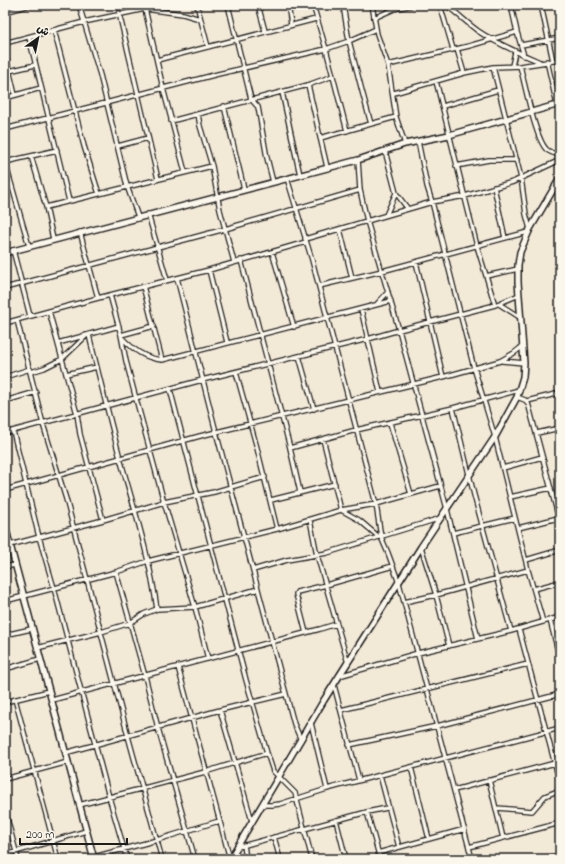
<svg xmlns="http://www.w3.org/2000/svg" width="565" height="864" viewBox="0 0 565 864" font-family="'Indie Flower','Playpen Sans Arabic',sans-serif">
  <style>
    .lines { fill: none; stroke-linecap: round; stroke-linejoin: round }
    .street-casing { stroke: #1c1c1c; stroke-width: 6 }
    .secondary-casing { stroke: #1c1c1c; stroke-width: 8 }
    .street { stroke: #fbf7ec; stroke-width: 3.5 }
    .secondary { stroke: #fbf7ec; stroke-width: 5 }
  </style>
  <rect width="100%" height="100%" fill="#f3e9d7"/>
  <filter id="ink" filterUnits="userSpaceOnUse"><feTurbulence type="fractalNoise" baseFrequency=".025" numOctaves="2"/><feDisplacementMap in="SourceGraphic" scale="8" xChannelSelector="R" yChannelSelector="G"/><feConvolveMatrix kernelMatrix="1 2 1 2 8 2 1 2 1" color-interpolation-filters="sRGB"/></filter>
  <g filter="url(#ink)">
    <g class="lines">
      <g class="street-casing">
        <path id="street" d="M79,5L100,75L127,186L138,217
          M197,5L208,47
          M228,5L251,99L258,107L267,158L273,182
          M258,5L265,31
          M288,5L291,24
          M313,5L326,49L347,131
          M343,5L349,41L362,91L371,124
          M372,5L377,34L388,65L396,117L405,144
          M440,5L453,49
          M446,5C457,13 467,23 478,31C497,44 519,53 540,62
          M511,5L517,32L524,56
          M541,5L553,61
          M145,9L163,88L185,172
          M5,12L30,5
          M119,13L158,179
          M374,18L394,9L412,5
          M54,30L84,146L99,194
          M29,37L69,201
          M5,43L84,22L145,9L183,14L200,19
          M521,45L560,38
          M457,49L464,73
          M5,53L15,95
          M157,60L316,19
          M547,61L557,105L560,111
          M388,65L469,46L517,32
          M512,66L515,52
          M520,66C525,84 535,137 546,149C550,153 555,154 560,155
          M493,67L521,178L526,214L530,229
          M9,71L35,65
          M436,81L477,246L495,305
          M282,92L300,175
          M394,93L464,73L493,67L520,66L560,60
          M5,98L41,88
          M224,106L244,189
          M443,106L498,90
          M198,114L200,126L212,166L220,210L234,262
          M171,121L308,85
          M5,129L218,74L326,49L349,41L376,29
          M320,138L396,117
          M418,141L427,186L432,202L474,368L495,437L528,570L543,622
          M118,146L148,138
          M385,151L396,193L408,209
          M31,156L46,207L53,239
          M358,160L360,190L367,221L399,330L447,509L478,639
          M5,162L29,246
          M5,162L57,150
          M456,166L489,160H517
          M327,167L308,85L333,76
          M287,178L312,260L376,504L381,537L388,553L399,583L472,859
          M494,187L505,238
          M46,207L212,166
          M148,214L167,280
          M386,215L396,193
          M340,229L352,278
          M80,232L98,298
          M305,239L432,202L465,196L513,182L560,160
          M13,250L30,316
          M272,252L294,327
          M241,260L290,448L300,492
          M416,262L443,377
          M209,270L227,342
          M486,276L518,269
          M177,278L216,432L286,694L294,724L301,740
          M143,286L162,360
          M319,286L382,271L528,232
          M5,288L225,229L360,190
          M110,295L121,335L126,361L136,399L164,502L195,607L208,659
          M377,304L388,292
          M499,304L521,318
          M361,309L380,392
          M49,311L77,414L80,434L103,520
          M17,320L43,424L66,499L128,736L162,859
          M5,323L98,298L209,270L306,242
          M89,335C99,376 109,417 120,458C134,508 150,558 157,609
          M121,335L154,326
          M122,338C134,350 144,358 162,360L391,301
          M58,343L119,326
          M299,356L314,409
          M502,361L524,363
          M31,372L44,368L62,359L86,336
          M236,372L257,448L277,529
          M66,374L97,367
          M5,377L30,369
          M170,389L246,680L267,753L273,771L295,793L312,859
          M517,397L525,400L528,403L560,523
          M5,401L36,392
          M527,401L560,393
          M453,408L474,495L511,631
          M390,423L411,494
          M13,431L39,537L54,588L109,797L127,859
          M5,433L202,380L368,339L399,330L495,305L519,295
          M537,433L560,428
          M323,439L341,510L359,520L379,537
          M290,448L356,430L453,408L519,390
          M503,468L542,457
          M5,490L200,436L443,377L500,361L514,353L523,346
          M510,497L551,488
          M271,500L335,484
          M310,520L317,555L348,663
          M518,528L558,518
          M453,533L515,518
          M10,545L103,520L164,502L214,492L265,477
          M421,547L436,595L449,646
          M526,560L560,550
          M5,567L15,565
          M253,570L287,560L327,553L441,518
          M116,572L145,676L158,728L195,859
          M534,589L560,582
          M5,601L116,572L148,561L277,529L341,510L376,504L440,486
          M404,602L436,595L528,570
          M550,620L560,659
          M519,629L560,783
          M306,633L296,594L297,592L326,585L393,566
          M5,635L31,629
          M37,648L101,632L130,623L144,614L157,609L195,607L258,589
          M178,667L230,859
          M5,669L40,659
          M339,676L418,653L511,631L560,617
          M334,685L359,780
          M15,699L58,859
          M52,700L320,629L336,624
          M5,702L49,691
          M220,710L252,821
          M341,710L528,664
          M311,723L327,789
          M349,745L437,726L560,694
          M65,753L220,710L286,694
          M411,767L429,839
          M380,775L399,847
          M5,779L68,762
          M489,780L503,838
          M454,790L555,763
          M79,805L205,772L267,753
          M262,805H272L280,804L327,789L560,728
          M497,808L532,811L545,796L560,790
          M5,811L18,859
          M367,812L380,859
          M336,820L346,859
          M274,837L280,859
          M244,845L246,859
          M238,847L367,812L387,808
          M469,847L560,823
          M378,853L465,829
          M5,855L86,831
          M94,857L157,840L219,821
          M547,859L560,856"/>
      </g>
      <g class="secondary-casing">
        <path id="secondary" d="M5,253L358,160L405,144L449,135L560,104
          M5,526L94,859
          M230,859L324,700L421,547L495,437L517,397L523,377L524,363L518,282V265L520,252L530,229L560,178"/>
      </g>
      <use href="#street" class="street"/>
      <use href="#secondary" class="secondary"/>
    </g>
  </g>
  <rect width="565" height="864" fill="none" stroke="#fbf7ec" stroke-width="20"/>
  <rect x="10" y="10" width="545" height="844" fill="none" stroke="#1c1c1c" stroke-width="1.5" filter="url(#ink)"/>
  <g transform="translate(38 38) rotate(33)" stroke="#fbf7ec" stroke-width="3" paint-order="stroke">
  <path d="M0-3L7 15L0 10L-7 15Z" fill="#1c1c1c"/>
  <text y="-6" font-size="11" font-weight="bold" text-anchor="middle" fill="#1c1c1c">ش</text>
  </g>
  <path d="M20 838v6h107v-6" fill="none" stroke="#1c1c1c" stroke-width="2"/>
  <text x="26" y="838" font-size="12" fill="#1c1c1c" stroke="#fbf7ec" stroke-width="3" paint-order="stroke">200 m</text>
</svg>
